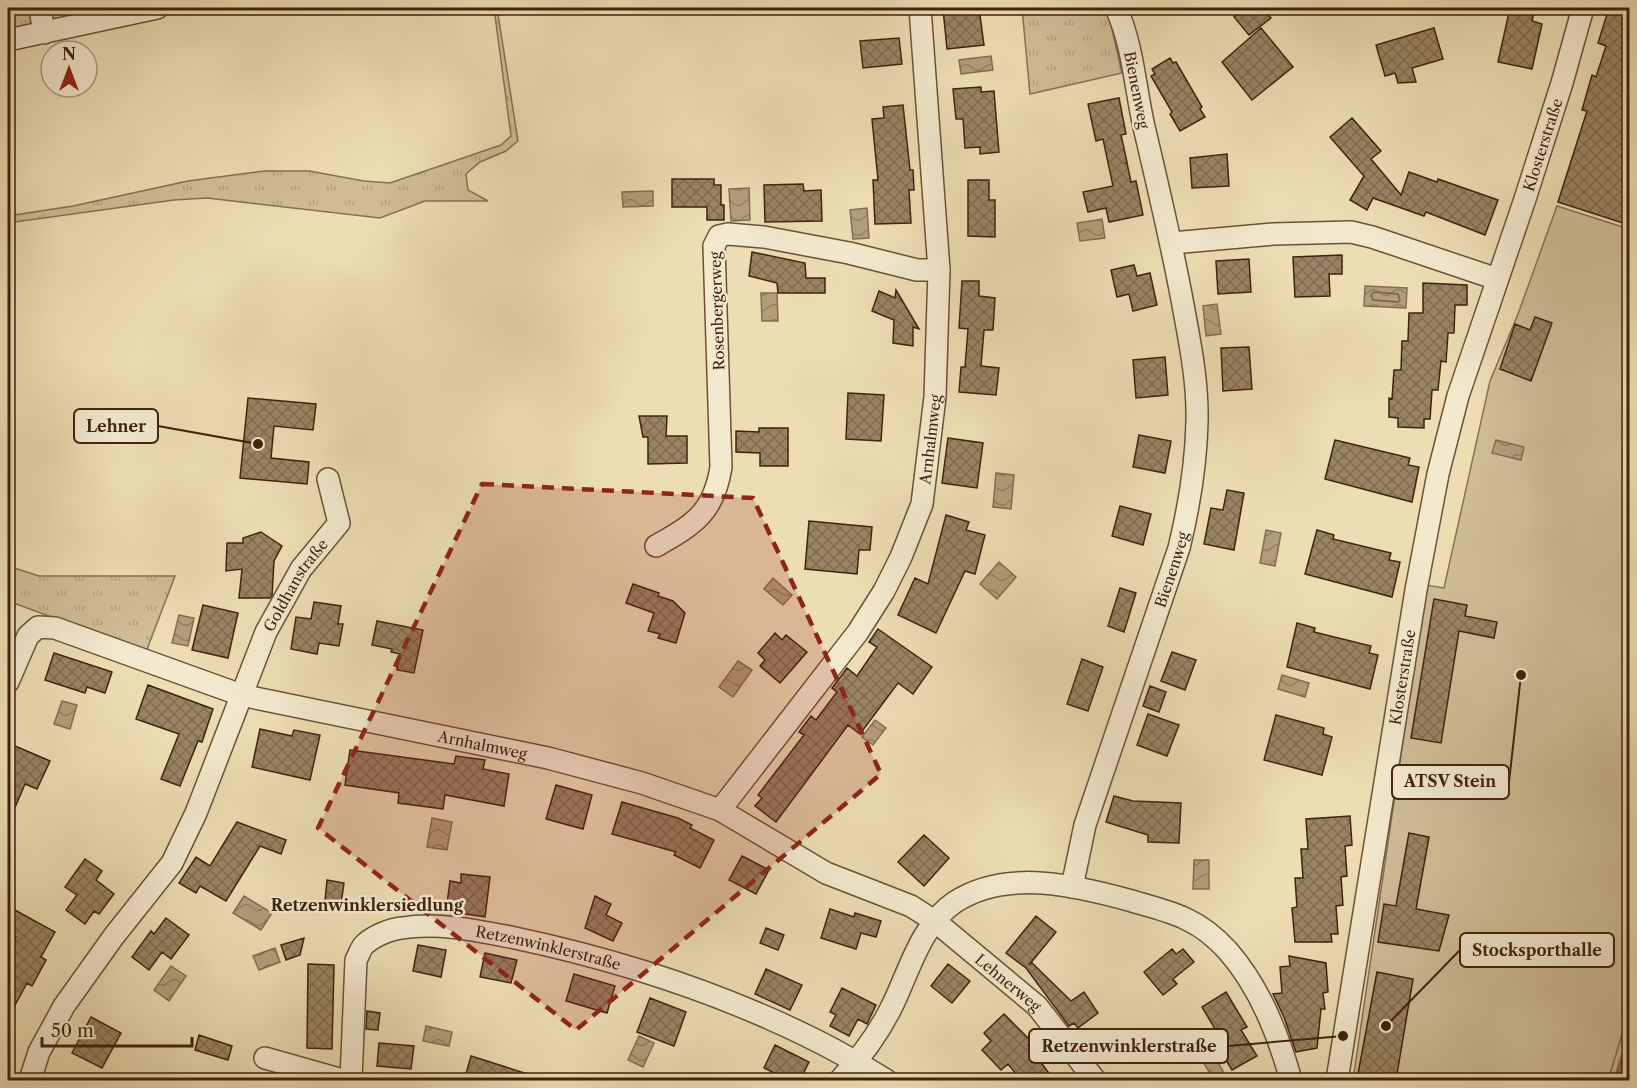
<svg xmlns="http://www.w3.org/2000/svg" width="1637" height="1088" viewBox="0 0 1637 1088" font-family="'Libre Caslon Text',serif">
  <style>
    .grass { fill: url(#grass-tufts); stroke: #887052; stroke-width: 1.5 }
    .pitch { fill: #cfbd97; stroke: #887052; stroke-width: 1.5 }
    .water { fill: url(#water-waves); stroke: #856c4f; stroke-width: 1.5 }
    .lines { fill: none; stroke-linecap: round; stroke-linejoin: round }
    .shore { stroke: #7a6044; stroke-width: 1.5 }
    .stream { stroke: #856c4f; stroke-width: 6 }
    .building { fill: url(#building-cross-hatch); stroke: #41220d; stroke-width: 1.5 }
    .minor-casing { stroke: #6c5136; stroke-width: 24 }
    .minor { stroke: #f3e9ce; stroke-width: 21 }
    .marked { fill: #8f2418; fill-opacity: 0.2; stroke: #8f2418; stroke-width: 4.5; stroke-dasharray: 12 8; stroke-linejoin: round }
    .labels { text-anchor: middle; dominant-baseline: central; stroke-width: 5; stroke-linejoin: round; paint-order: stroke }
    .street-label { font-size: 15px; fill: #41220d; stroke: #f3e9ce }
    .neighbourhood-label { font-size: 16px; font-weight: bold; fill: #41220d; stroke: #f3e9ce }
    .leader { fill: none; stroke: #41220d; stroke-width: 2 }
    .callout-dot { fill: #41220d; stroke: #f3e9ce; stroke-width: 2 }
    .callout { fill: #f3e9ce; stroke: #41220d; stroke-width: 2 }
    .callout-label { font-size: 16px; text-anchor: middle; font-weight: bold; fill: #41220d }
  </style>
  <defs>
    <pattern id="grass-tufts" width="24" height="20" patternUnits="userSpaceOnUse" patternTransform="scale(1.5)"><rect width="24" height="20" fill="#cfbd97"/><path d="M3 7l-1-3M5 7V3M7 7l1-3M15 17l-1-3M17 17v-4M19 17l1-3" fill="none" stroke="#b3a281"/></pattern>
    <pattern id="water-waves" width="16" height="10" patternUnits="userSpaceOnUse" patternTransform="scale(1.5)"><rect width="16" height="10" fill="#b29d7b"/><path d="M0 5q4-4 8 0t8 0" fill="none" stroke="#928063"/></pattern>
    <pattern id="building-cross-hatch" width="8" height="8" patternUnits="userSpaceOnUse" patternTransform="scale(1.5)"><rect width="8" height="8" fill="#9a8363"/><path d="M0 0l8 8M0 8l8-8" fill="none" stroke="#7f6b50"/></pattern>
  </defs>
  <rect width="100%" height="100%" fill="#ecddb3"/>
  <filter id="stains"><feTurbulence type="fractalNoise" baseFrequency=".00333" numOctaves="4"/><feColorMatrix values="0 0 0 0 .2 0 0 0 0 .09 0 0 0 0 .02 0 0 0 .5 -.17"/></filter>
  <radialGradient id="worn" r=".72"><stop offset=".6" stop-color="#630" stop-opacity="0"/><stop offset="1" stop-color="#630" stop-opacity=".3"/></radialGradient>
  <path class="grass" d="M8,8H124L8,48Z
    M494,8H497L518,141L506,151L480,162L466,174L468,190L488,201H425L380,218L207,198L174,200L8,223V216L73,206L188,181L264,171H309L364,181L390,183L501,145L511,136Z
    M1022,8H1107L1122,73L1030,94Z
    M8,566L39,576H175L146,652L8,601Z
    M1629,1012V1080H1608Z"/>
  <path class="pitch" d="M1557,206L1629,229V1012L1608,1080H1353L1426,585L1444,588L1490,381L1518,314Z"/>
  <path class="water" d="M991,56L993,70L961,74L959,60Z
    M749,188L750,220L731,221L729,189Z
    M653,191V206L623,207L622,192Z
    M867,208L869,238L853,239L850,210Z
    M1102,219L1105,238L1080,241L1077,223Z
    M1365,286L1407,288L1406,308L1364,306Z
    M761,293H777L778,321H762Z
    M1217,304L1221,334L1206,336L1203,306Z
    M1496,440L1524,447L1521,460L1492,453Z
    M996,473L1014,475L1011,509L993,507Z
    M1266,530L1281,533L1275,566L1260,563Z
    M999,562L1016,577L997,599L980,584Z
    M773,578L792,595L783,605L764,589Z
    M179,615L194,618L188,646L172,643Z
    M738,661L752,670L733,697L719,687Z
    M1282,675L1309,683L1305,697L1278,689Z
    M62,701L77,705L70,729L54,724Z
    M875,720L886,728L873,745L862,737Z
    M432,818L452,822L447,850L427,847Z
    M1194,860H1209V889H1193Z
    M244,896L272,913L261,930L233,913Z
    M275,948L280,962L259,970L253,956Z
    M171,966L186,976L169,1001L154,990Z
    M426,1026L452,1032L449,1046L423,1041Z
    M639,1036L654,1043L643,1067L628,1060Z
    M1212,1051L1225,1075L1214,1080L1200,1057Z"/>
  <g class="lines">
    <path class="shore" d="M1374,292L1398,294L1400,300L1398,302L1373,300L1371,295Z"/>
    <path class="stream" d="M1616,1080L1624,1055L1630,1047"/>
  </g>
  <path class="building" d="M957,8H979L984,45L947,49L943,9Z
    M1246,8H1262L1271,18L1249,35L1234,17Z
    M1510,8H1535L1532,21L1542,24L1532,69L1498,62Z
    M1609,8H1629V225L1558,202L1587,111L1582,110L1592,75L1596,77L1606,46L1598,43Z
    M1261,28L1293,67L1252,100L1222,62Z
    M1434,28L1443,59L1412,68L1416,82L1398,83L1395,73L1385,76L1376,45Z
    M899,38L902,64L863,68L860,41Z
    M1170,58L1173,63L1176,62L1202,107L1200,109L1205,117L1180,131L1170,114L1172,112L1151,76L1155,74L1152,69Z
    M981,87V92L994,91L999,152L980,154V147L965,148L963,119H956L953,89Z
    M1119,98L1126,134L1121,135L1127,162L1125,163H1127L1131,182L1136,181L1143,215L1109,222L1106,208L1088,212L1083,192L1113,186L1103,139L1096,141L1088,104Z
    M903,105L910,170H913L914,190H909L911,223L875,224L873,180H878L872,119L884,118L883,107Z
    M1352,118L1381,151L1371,159L1401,195L1409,172L1437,182L1438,179L1498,200L1485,235L1426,212L1424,216L1373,198L1367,210L1350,200L1364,176L1330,137Z
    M1227,154L1229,186L1192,188L1190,158Z
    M672,179H714V185H721V205H724V220H707V207H672Z
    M968,180H989V200H995V237L968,236Z
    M803,184L804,191L821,190L822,221L765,222L764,185Z
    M752,252L805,263L806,278H825V293H778L777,283L749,276Z
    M1342,255V274H1329L1330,296L1295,297L1293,257Z
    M1249,259L1251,292L1218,294L1216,261Z
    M1134,265L1137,276L1150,273L1157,305L1133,311L1129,294L1117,297L1111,270Z
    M962,281H979V296L995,298L993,330H984L981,366L999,368L996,395L959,392L961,367H965L968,329L959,328Z
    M1423,283L1467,285V305H1455L1454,333H1448L1446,362L1441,361L1438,390H1432L1430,419H1424V428L1398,427V418L1389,417V398L1392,399L1394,370H1401L1402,341H1408L1409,313H1423Z
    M896,290L919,329L913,327V346L893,343L894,320L872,311L879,291L895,298Z
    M1535,317L1552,323L1531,381L1500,369L1515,324L1530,330Z
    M1249,347L1252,389L1223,391L1221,348Z
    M1165,357L1168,395L1136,398L1133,360Z
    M848,393L884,395L881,441L846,439Z
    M248,398L316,404L313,430L274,426L271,458L309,462L307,484L240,478Z
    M639,416H667L666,436H687V463L648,464V437H643Z
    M759,428H788V466H760V453L736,452V431L759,432Z
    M1139,435L1171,441L1165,473L1133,467Z
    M948,438L983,443L977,488L942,483Z
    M1335,440L1410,458L1408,465L1419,467L1412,502L1325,479Z
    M1227,490L1244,493L1234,550L1204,544L1211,508L1223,510Z
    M1120,506L1151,514L1143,545L1112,536Z
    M946,515L969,522L966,530L985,535L975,574L965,571L936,633L898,615L915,578L928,584Z
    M809,521L872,527L870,550H859L857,574L805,569Z
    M1317,530L1334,535L1333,539L1391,553L1389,560L1400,562L1392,597L1305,574Z
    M261,532L282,546L274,561L272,596L270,598H239L242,569L226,571L227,543H243V538Z
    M633,584L659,593L658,596L673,601L685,613L676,643L658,638L660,634L648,631L654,613L626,603Z
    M1120,588L1136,593L1124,632L1108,626Z
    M1434,599L1467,605L1465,616L1497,622L1494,638L1459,631L1441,743L1411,738Z
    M314,602L341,606L338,624H343L339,646L319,643L317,654L291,649L296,617L311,619Z
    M203,605L238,613L228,658L192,650Z
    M377,621L423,630L414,673L397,670L400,654L391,652L392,649L372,645Z
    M1297,623L1315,628L1314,632L1371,646L1369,653L1378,655L1370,689L1287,667Z
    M878,629L932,667L913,694L898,683L860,734L848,725L776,822L755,806L762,798L758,795L804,735L799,732L811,716L816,720L837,692L832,688L847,668L857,676L877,647L869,642Z
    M775,633L782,640L786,635L807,652L780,683L760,666L765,660L758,653Z
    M1172,652L1196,660L1185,690L1161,681Z
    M54,653L112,672L105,693L87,687L85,693L45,680Z
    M1082,659L1103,667L1088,711L1067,704Z
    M148,685L213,709L202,742L198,741L180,786L161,779L179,734L136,719Z
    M1150,686L1166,692L1159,712L1143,706Z
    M1148,714L1179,725L1167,756L1137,745Z
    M1276,715L1324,728L1323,734L1332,737L1322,775L1264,760Z
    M260,729L292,736L294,730L320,735L310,780L252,767Z
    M8,743L50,761L37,789L25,784L8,824Z
    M350,750L454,764L456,756L485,760L483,769L509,774L504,806L445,795L443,809L398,803L399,793L345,785Z
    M556,785L592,795L583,829L546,819Z
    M1114,796L1133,801L1181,803L1179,843L1148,842V835L1106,822Z
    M622,802L678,818L692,825L690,828L714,840L700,868L674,855L676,852L612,834Z
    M1350,816L1352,845L1345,846L1347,876L1341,877L1343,905L1336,906L1338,934H1331L1332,942H1295L1292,908L1297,907L1295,878H1303L1301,849H1308L1306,819Z
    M237,822L286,840L281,854L260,846L226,901L200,886L196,893L179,883L196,857L210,866Z
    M1409,833L1429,837L1416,909L1449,915L1439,951L1378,942L1384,904L1396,906Z
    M924,835L949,858L924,886L898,862Z
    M742,856L769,870L756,894L729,880Z
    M85,859L102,871L96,880L114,894L99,914L94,911L85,924L66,910L77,895L65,887Z
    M461,874L490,877L485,917L446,911L450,881L461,883Z
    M327,880L344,883L341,904L325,901Z
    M595,896L611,904L606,915L622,923L613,941L585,928Z
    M13,909L55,932L41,957L46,960L32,986L27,983L8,1018V952L16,937L8,932V919Z
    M830,909L854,917L855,913L881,921L876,937L861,933L856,949L821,938Z
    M1036,916L1056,932L1029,965L1032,963L1071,1001L1084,992L1098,1013L1078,1028L1074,1023L1069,1026L1026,968L1006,953Z
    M166,918L189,935L171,959L162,952L149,970L132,957L151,931L154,934Z
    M766,928L784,935L778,950L760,943Z
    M304,938L300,955L286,960L281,945Z
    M418,945L446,950L441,977L413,971Z
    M1172,949L1176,954L1183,949L1194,962L1173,979L1177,984L1163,995L1144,972Z
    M485,953L517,960L511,983L480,977Z
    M1289,956L1326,963L1328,992L1323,993L1325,1009H1321L1317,1048L1296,1052L1284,1017L1273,994L1282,993L1280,967L1290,966Z
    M308,964L334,965L332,1049L307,1048Z
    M948,964L970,981L952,1003L931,986Z
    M766,969L802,985L790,1010L755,994Z
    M1377,972L1413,979L1396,1080L1358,1074Z
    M574,974L615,986L607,1013L566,1001Z
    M842,988L876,1005L867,1024L858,1019L849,1036L830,1026L836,1015L830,1012Z
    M1226,992L1247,1027L1241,1030L1257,1056L1232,1070L1212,1037L1218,1034L1202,1007Z
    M650,998L686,1012L674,1046L637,1032Z
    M367,1011L380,1013L378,1030L366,1029Z
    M1004,1014L1031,1041L1028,1045L1054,1080H1021L1008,1064L1001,1070L982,1050L991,1041L984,1033Z
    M91,1017L121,1033L102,1068L72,1053Z
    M199,1035L232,1046L228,1060L195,1050Z
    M379,1043L414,1046L411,1069L377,1066Z
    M775,1045L809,1062L800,1080H788L764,1068Z
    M471,1056L537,1077L536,1080H471L472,1076L466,1074Z"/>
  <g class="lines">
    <g class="minor-casing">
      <g id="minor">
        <path d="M40,8L44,33"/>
        <path d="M8,40L157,8"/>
        <path d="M1172,243L1273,234L1351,232L1372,237L1497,279"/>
        <path d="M656,546C693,525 714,513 721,467L714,246L719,236L728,234L764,237L849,253L917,270H939"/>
        <path id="s1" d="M8,682L28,636L38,627L55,628L241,695L548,758L642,783L720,810L826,873L911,906L936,922L1037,1006L1095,1080"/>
        <path id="s2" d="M720,810L858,632L884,591L901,557L922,504L935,397L939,270L920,8"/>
        <path id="s3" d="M1072,887L1085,825L1179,548C1189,507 1196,464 1197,422C1198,382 1190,343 1183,305C1172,245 1158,186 1144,127C1135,87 1133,45 1116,8"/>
        <path d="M265,1058L343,1080"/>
        <path id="s4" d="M30,1080L39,1052L64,1006L114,936L172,863L196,813L266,632L301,569L339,523L328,479"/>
        <path id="s5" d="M351,1080L356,960C359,955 361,947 365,944C374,936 390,929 402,928C439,922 479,931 515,938C614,959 715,991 807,1036C834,1049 860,1064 886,1080"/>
        <path d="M840,1080C862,1056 880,1032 894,1002C910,968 922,924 955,902C1007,868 1078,886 1132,901C1151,907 1171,911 1188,920C1203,927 1217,939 1228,951C1260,988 1278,1034 1291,1080"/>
        <path id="s6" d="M1337,1080L1416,590L1438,474L1458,396L1525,199L1562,83L1583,8"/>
      </g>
    </g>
    <use href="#minor" class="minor"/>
  </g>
  <path class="marked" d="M482,484L753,498L881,774L576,1030L318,828Z"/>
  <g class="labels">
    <g class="street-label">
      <text transform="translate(1137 90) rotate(79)">Bienenweg</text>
      <text stroke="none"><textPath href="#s6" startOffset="960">Klosterstraße</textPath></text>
      <text transform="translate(717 311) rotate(-92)">Rosenbergerweg</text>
      <text stroke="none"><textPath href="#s2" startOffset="434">Arnhalmweg</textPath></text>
      <text stroke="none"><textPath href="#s3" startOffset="333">Bienenweg</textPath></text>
      <text stroke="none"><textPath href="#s4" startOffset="566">Goldhanstraße</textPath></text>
      <text stroke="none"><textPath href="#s6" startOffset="408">Klosterstraße</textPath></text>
      <text stroke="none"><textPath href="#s1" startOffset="525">Arnhalmweg</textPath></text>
      <text stroke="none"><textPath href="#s5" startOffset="328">Retzenwinklerstraße</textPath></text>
      <text stroke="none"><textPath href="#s1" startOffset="1110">Lehnerweg</textPath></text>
    </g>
    <g class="neighbourhood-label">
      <text x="367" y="905">Retzenwinklersiedlung</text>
    </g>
  </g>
  <path class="leader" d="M258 444L158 426M1521 675L1509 782M1386 1026L1460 950M1343 1036L1228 1046"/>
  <g class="callout-dot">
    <circle cx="258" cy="444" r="6"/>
    <circle cx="1521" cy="675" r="6"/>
    <circle cx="1386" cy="1026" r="6"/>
    <circle cx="1343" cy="1036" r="6"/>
  </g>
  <g class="callout">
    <rect x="74" y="409" width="84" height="34" rx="6"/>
    <rect x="1392" y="765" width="117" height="34" rx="6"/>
    <rect x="1460" y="933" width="154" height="34" rx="6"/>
    <rect x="1029" y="1029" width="199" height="34" rx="6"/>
  </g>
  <g class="callout-label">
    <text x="116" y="432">Lehner</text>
    <text x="1450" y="787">ATSV Stein</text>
    <text x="1537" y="956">Stocksporthalle</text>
    <text x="1129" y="1052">Retzenwinklerstraße</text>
  </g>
  <rect width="1637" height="1088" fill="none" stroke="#ecddb3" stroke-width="30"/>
  <rect x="9" y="9" width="1619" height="1070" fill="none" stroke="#41220d" stroke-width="3"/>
  <rect x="15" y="15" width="1607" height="1058" fill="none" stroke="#41220d" stroke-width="1.5"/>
  <g transform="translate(69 69)"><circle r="28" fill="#f3e9ce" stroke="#ac9981" stroke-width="1.5"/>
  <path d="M0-4.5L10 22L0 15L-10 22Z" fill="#8f2418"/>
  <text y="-9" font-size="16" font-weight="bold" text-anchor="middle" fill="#41220d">N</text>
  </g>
  <path d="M42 1037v9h150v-9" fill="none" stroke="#41220d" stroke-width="3"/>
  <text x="51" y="1037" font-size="18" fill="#41220d" stroke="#f3e9ce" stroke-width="4.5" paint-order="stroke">50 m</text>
  <rect width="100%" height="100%" filter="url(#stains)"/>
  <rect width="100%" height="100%" fill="url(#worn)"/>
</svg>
